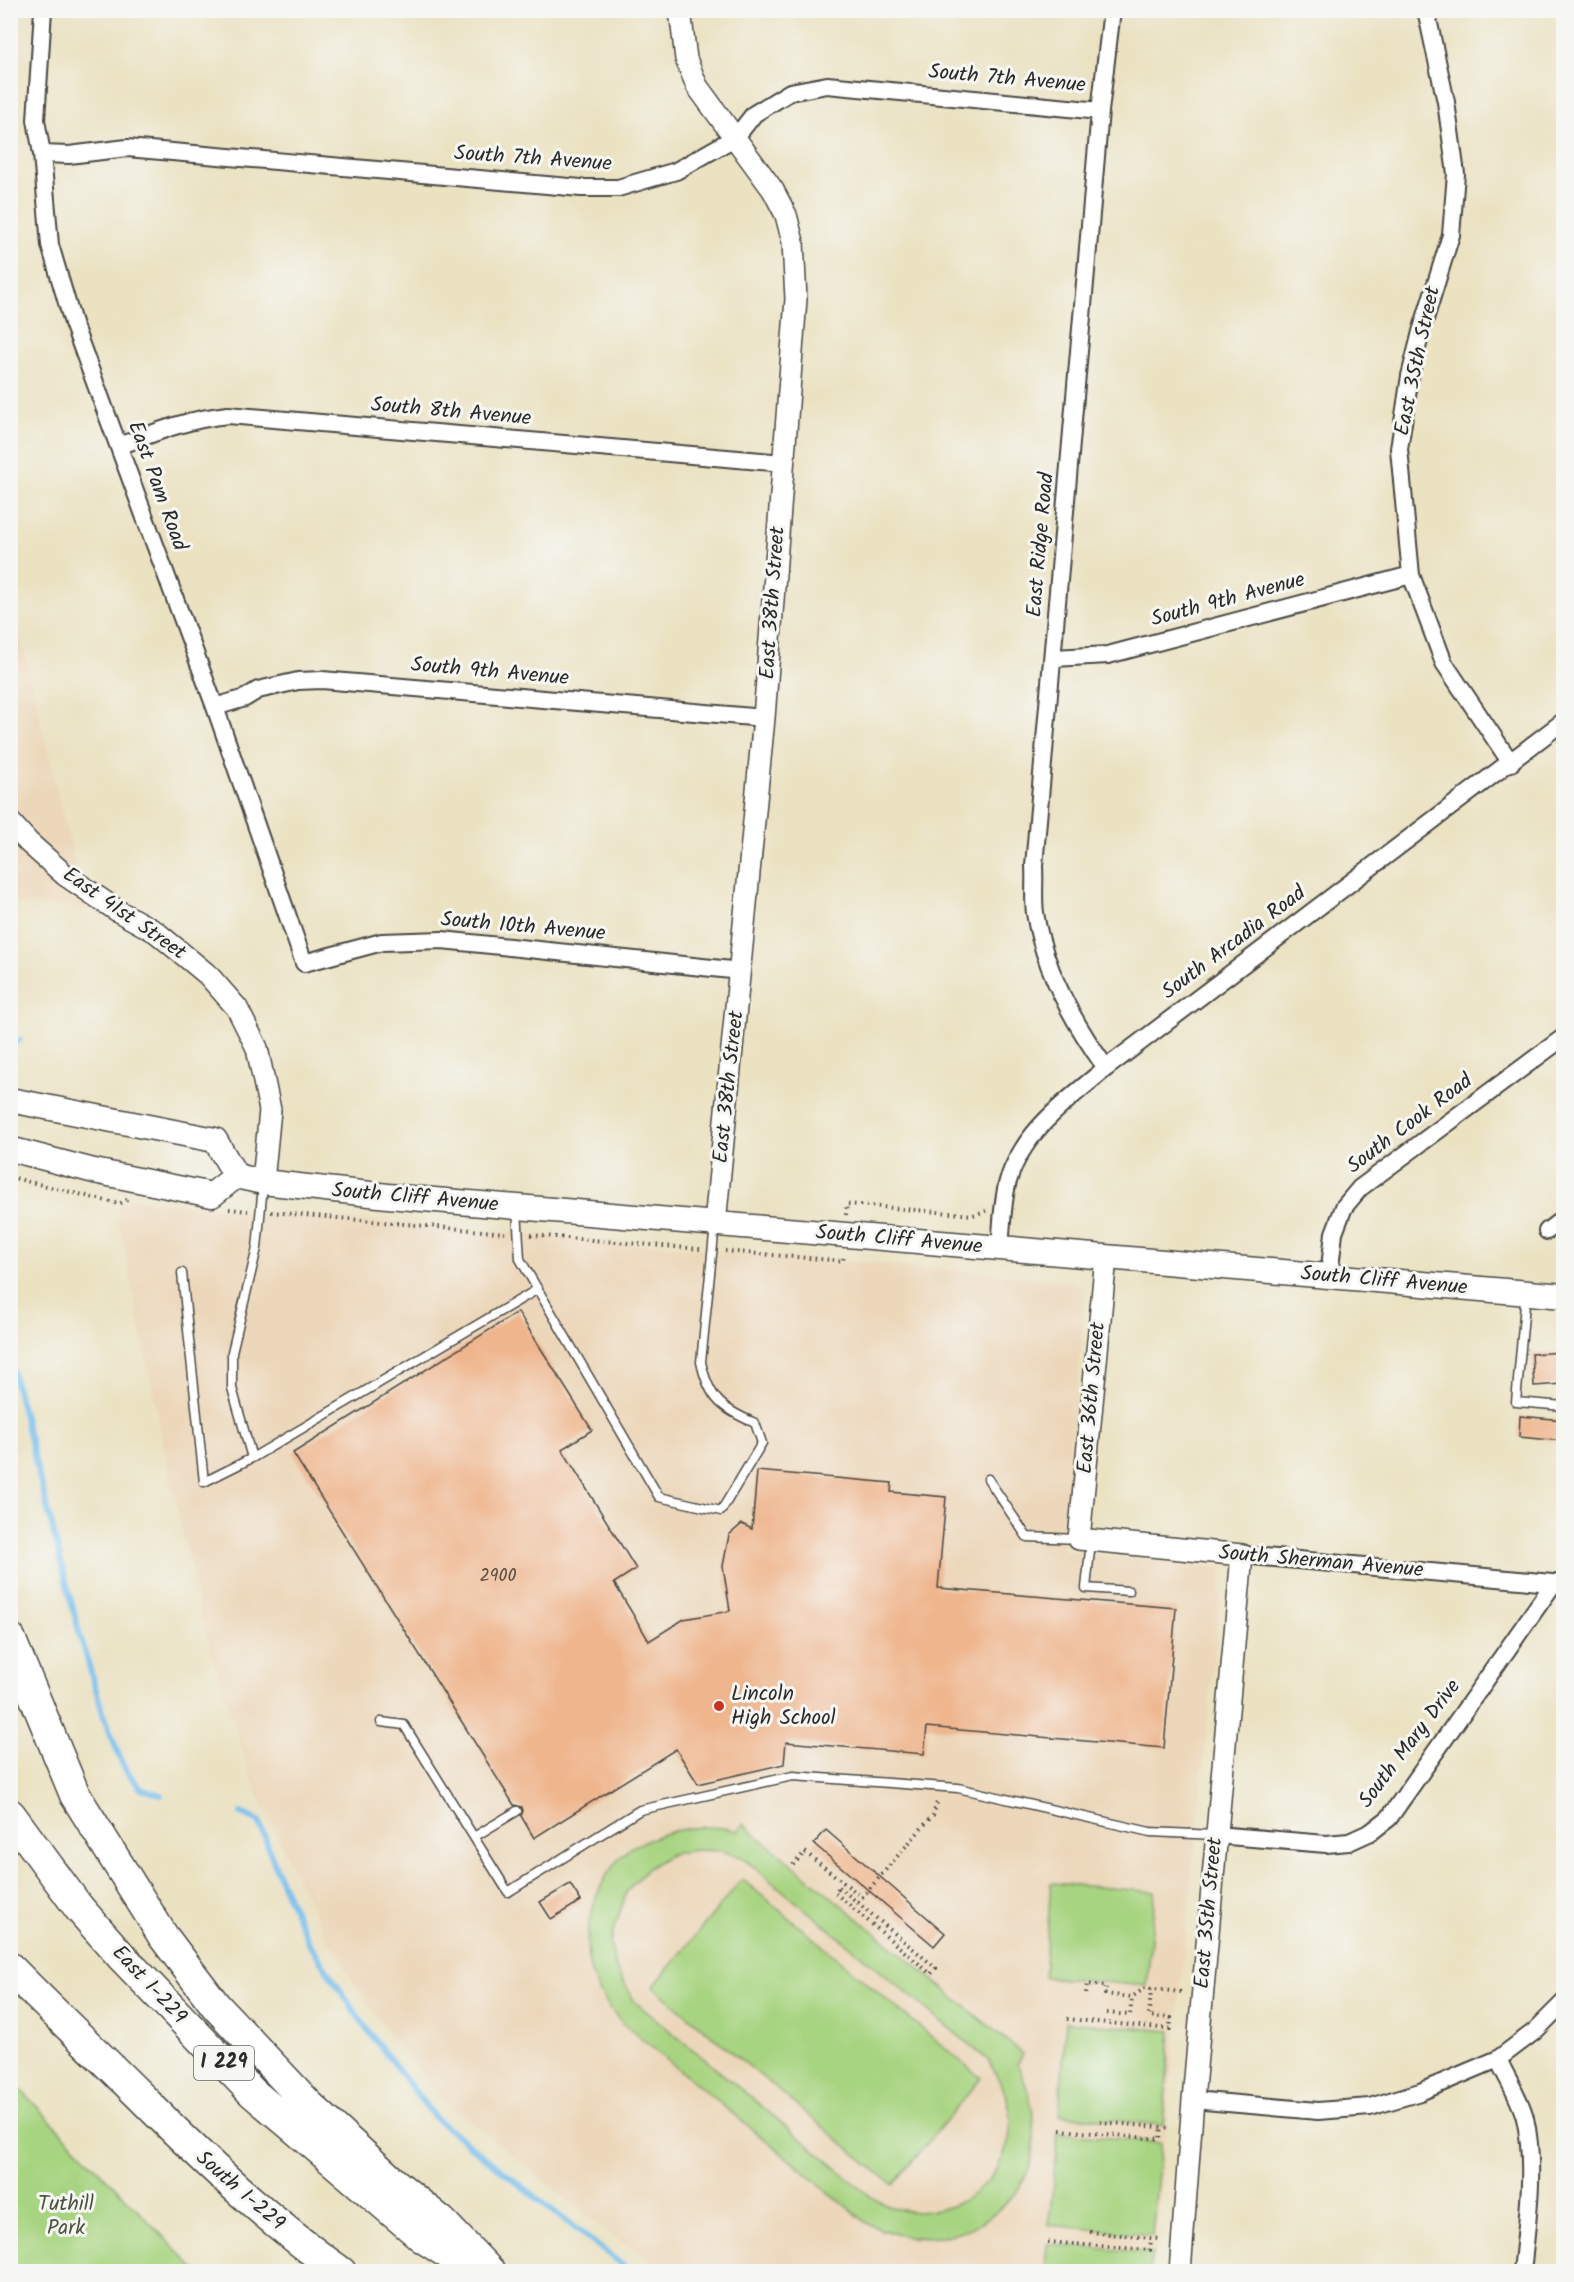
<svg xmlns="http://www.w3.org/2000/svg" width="1574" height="2282" viewBox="0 0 1574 2282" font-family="Kalam,sans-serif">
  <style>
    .built { fill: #ecd7ba }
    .green { fill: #a7d480; stroke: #698056; stroke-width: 1.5; fill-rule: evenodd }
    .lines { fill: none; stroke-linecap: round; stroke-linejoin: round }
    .stream { stroke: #76c0ef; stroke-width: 6 }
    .building { fill: #efb68e }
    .service-casing { stroke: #484642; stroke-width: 11 }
    .minor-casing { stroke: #484642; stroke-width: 20 }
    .tertiary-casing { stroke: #484642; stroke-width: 24 }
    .secondary-casing { stroke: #484642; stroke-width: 27 }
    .motorway-casing { stroke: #484642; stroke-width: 33 }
    .path { stroke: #484642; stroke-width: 4; stroke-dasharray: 1.5 4.5; stroke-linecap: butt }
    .service { stroke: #fff; stroke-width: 8 }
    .minor { stroke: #fff; stroke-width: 16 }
    .tertiary { stroke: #fff; stroke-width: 21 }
    .secondary { stroke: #fff; stroke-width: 24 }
    .motorway { stroke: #fff; stroke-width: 30 }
    .poi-dot { fill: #c8321e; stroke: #f6f6f2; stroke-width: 2 }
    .labels { text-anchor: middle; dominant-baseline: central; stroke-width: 6; stroke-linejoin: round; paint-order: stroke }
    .number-label { font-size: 18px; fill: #5c4e44 }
    .shield { fill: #f6f6f2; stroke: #686867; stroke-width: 1.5 }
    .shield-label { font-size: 20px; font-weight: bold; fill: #2b2b2b }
    .street-label { font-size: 21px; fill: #2b2b2b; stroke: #f6f6f2 }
    .poi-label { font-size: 21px; fill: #2b2b2b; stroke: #f6f6f2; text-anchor: start }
    .park-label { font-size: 21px; fill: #4a5540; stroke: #f6f6f2 }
  </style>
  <rect width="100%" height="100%" fill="#f6f6f2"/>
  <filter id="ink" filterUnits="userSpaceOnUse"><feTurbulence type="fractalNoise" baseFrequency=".0167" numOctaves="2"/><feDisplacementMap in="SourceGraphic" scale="12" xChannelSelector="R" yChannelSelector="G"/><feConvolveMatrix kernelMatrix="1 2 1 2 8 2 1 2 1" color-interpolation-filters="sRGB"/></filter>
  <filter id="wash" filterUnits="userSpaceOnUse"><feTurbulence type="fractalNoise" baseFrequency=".008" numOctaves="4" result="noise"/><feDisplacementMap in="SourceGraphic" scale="24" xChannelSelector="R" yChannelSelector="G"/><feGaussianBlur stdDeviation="1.35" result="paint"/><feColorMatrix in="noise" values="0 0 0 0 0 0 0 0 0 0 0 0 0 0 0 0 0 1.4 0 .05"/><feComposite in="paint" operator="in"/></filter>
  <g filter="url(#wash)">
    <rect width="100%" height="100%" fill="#ebe2c2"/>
    <path class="built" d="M11,598L86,908L11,903Z
      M132,1199L208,1207L1065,1280L1080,1285L1084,1290L1085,1302L1062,1551L1223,1568L1152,2271H670L614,2238L439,2096L392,2039L357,1988L328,1939L298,1881L252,1781L204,1630L169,1472L117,1213L119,1204Z"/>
    <path class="green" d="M743,1824L1023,2054L1017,2064C1031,2093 1038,2126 1032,2158C1024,2197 978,2233 939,2237C914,2240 892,2235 868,2224L622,2023C611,2010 601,1997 594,1981C577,1941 594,1878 628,1850C632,1846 639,1844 644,1842C675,1827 705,1823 738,1831ZM696,1850L721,1851L743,1858L989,2061C997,2077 1008,2094 1010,2112C1012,2125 1010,2137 1006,2149C988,2203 924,2229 874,2199L635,2002L616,1968L610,1942L627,1891L648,1868L671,1854Z
      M742,1879L981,2078L893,2185L653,1987Z
      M1051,1883L1155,1892L1147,1986L1044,1977Z
      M1066,2022L1171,2031L1163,2125L1059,2115Z
      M10,2080H11L197,2271H11Z
      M1058,2133L1161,2143L1152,2235L1049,2225Z
      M1047,2244L1152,2253L1150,2271H1045Z"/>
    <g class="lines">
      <path class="stream" d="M10,1044L20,1040
        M10,1362L79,1632L104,1717L124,1768L141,1789L161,1795
        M241,1813L259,1821L281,1882L309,1943L363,2024L436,2119L631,2272"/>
    </g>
    <g id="blocks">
      <path class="building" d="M518,1312L592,1430L562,1449L636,1569L614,1583L649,1641L684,1619L730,1611L723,1566L729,1535L742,1524L752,1529L757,1471L892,1483L891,1492L946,1497L938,1588L1176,1608L1164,1748L927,1727L924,1754L786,1742L784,1764L698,1784L676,1749L534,1838L521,1816L523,1811L522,1807L514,1805L293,1453Z
        M1563,1352V1384L1534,1386L1532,1354Z
        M1520,1416L1563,1420V1441L1519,1437Z
        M826,1830L945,1933L934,1946L814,1844Z
        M570,1884L581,1901L551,1919L540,1902Z"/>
    </g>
  </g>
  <g filter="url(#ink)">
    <use href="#blocks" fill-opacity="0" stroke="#484642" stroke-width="1.5"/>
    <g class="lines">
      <g class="service-casing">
        <path id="service" d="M517,1210L520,1259L659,1497L721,1511L762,1443L755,1423C722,1409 709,1399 701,1362L715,1225
          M182,1273L204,1482L252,1458L538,1289
          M1526,1293L1516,1402L1564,1406
          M252,1458L232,1388V1352L257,1248L263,1185
          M988,1479L1027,1537L1079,1539
          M1091,1541L1086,1588L1129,1591
          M381,1722L404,1725L508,1892L640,1810L793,1776L958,1788L1150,1832L1216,1835
          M474,1837L517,1811"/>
      </g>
      <g class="minor-casing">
        <path id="minor" d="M43,10L36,120L42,154L50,245L73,323L215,707L304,963L382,942L442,940L741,971
          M1426,10L1446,102L1456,174L1451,235L1421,332L1410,376L1399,449L1411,575L1444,663L1511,763
          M42,154L69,155L127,148L581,188H618L676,171L736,137L754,114L790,92L827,85L1100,111
          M119,446C156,432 188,419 228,415L784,463
          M1054,658L1108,655L1411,575
          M215,707L245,698L258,690L298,681L322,680L764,718
          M1106,1068C1073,1022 1044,970 1035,913C1033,898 1035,882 1034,866L1100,111L1112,10
          M1547,1231L1564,1218
          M1000,1249C1002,1227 1002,1202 1008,1181C1023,1131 1068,1100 1106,1068L1564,721
          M1329,1276L1334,1233L1344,1207L1360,1188L1564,1037
          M1242,1555L1563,1584
          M1216,1835L1326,1844L1349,1842L1371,1832L1389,1818L1554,1583
          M1498,2059C1506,2077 1520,2098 1525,2118C1536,2166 1527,2223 1522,2272
          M1193,2100L1318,2111L1370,2107L1420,2092L1498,2059L1535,2031L1564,2002"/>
      </g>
      <g class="tertiary-casing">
        <path id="tertiary" d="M680,10L686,59L697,86L773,190L786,215L793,242L796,299L764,718L715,1224
          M10,822L28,842L65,875L118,911L156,932L208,975L237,1008L257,1048L270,1110L263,1182
          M1106,1257L1079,1539L1242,1555L1193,2100L1180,2272"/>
      </g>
      <g class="secondary-casing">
        <path id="secondary" d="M10,1100L215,1140L236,1176L263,1182L388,1196L1564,1296
          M10,1149L94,1171L212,1195L236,1176"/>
      </g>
      <g class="motorway-casing">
        <path id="motorway" d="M10,1638L75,1795L163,1936L216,2006L309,2105L392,2181L441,2221L490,2272
          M10,1814L79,1908L122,1957L253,2093L422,2237L466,2265
          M10,1968C55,2014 102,2058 147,2103C208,2164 270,2222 341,2272"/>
      </g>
      <path class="path" d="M10,1177L119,1204L129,1199
        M229,1209L248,1211
        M271,1212L505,1233
        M846,1215L847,1204L973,1215L986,1211
        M531,1235L700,1249
        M725,1251L843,1261L844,1255
        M793,1865L805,1852L862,1897
        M839,1887L936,1968L931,1974L835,1893Z
        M858,1902L933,1815L938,1799
        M1086,1993L1087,1984L1106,1986L1105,1994L1132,1997L1145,1988L1181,1992
        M1107,2013L1130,2015L1132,1997
        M1067,2019L1170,2029L1171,2018L1149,2016L1151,1989
        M1100,2122L1170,2128
        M1060,2130L1160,2139L1161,2128
        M1090,2232L1160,2239
        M1048,2242L1150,2250L1151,2239"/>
      <use href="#service" class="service"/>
      <use href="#minor" class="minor"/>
      <use href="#tertiary" class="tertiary"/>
      <use href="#secondary" class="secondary"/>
      <use href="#motorway" class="motorway"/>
    </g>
  </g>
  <circle class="poi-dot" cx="719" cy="1706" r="6"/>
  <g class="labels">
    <g class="number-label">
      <text x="498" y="1576">2900</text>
    </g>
    <rect class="shield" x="194" y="2046" width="60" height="34" rx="4.5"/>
    <g class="shield-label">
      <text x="224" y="2063">I 229</text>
    </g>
    <g class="street-label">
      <text transform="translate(1007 79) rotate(5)">South 7th Avenue</text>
      <text transform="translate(533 159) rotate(4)">South 7th Avenue</text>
      <text transform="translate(1418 361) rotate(-78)">East 35th Street</text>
      <text transform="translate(451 412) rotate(5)">South 8th Avenue</text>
      <text transform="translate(157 486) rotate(70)">East Pam Road</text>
      <text transform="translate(1041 545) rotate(-85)">East Ridge Road</text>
      <text transform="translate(1228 600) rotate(-15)">South 9th Avenue</text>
      <text transform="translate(773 603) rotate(-86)">East 38th Street</text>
      <text transform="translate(490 672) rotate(5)">South 9th Avenue</text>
      <text transform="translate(124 914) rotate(35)">East 41st Street</text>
      <text transform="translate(523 927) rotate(5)">South 10th Avenue</text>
      <text transform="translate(1234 943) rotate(-37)">South Arcadia Road</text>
      <text transform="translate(729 1087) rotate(-84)">East 38th Street</text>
      <text transform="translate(1410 1124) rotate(-37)">South Cook Road</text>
      <text transform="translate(415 1198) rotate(5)">South Cliff Avenue</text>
      <text transform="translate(899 1240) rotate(5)">South Cliff Avenue</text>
      <text transform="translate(1384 1281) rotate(5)">South Cliff Avenue</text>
      <text transform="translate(1092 1398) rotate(-85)">East 36th Street</text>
      <text transform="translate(1321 1562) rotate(5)">South Sherman Avenue</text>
      <text transform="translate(1410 1744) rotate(-53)">South Mary Drive</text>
      <text transform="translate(1209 1913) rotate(-85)">East 35th Street</text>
      <text transform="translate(149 1985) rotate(47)">East I-229</text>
      <text transform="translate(240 2191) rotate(41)">South I-229</text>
    </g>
    <g class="poi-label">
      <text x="731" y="1694">Lincoln<tspan x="731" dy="24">High School</tspan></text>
    </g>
    <g class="park-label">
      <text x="66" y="2204">Tuthill<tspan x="66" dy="24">Park</tspan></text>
    </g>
  </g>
  <rect width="1574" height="2282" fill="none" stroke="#f6f6f2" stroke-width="36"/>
</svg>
